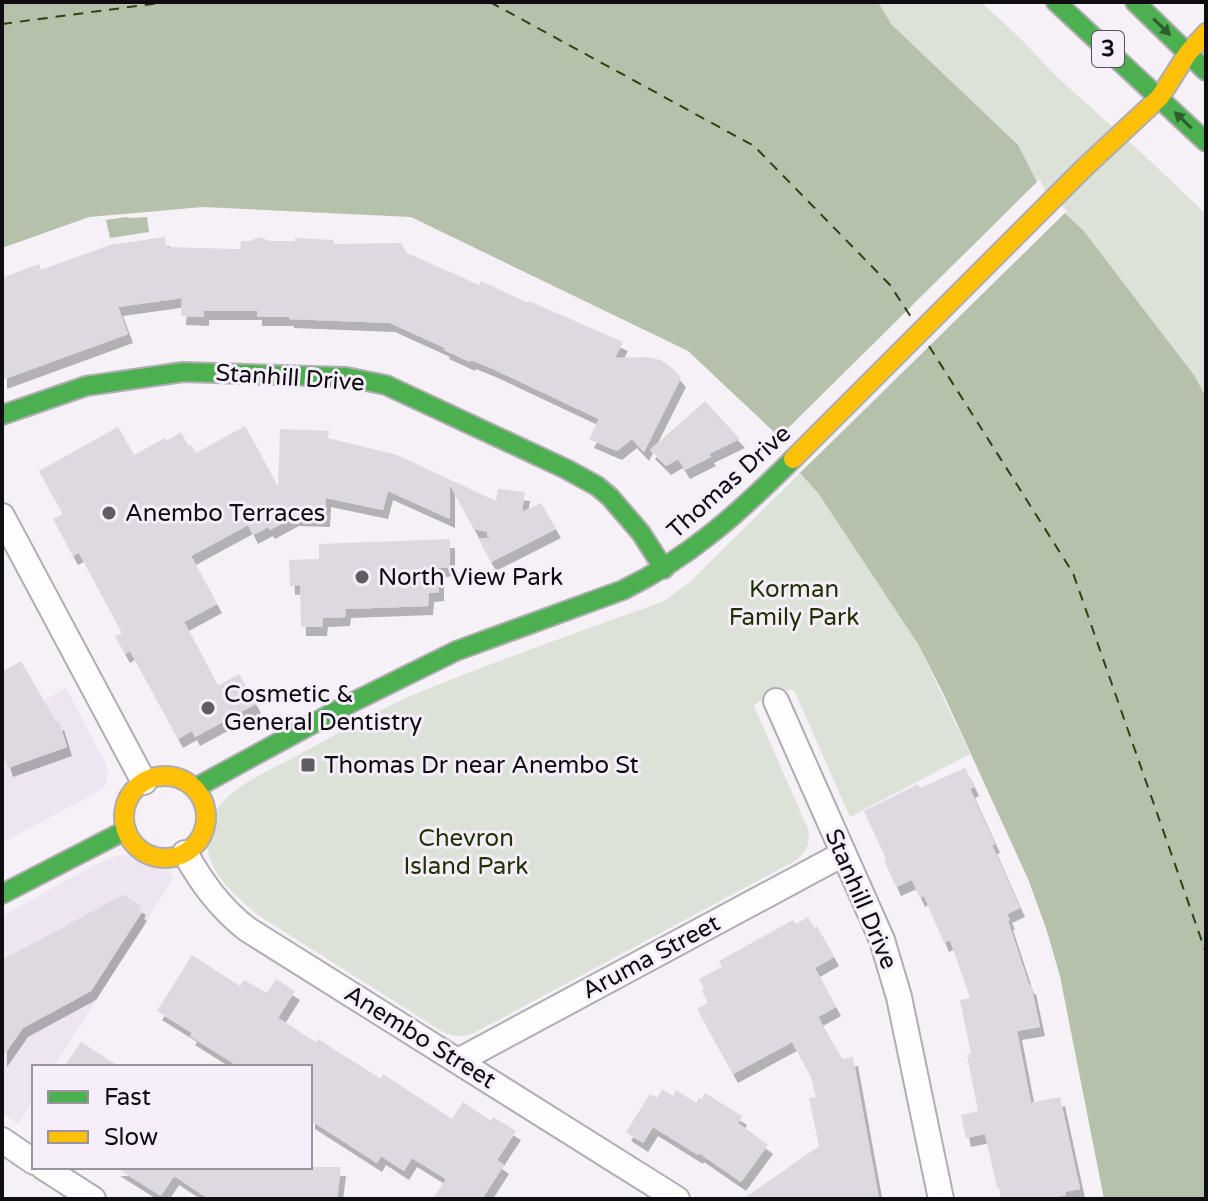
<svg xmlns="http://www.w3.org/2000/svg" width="1208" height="1201" viewBox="0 0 1208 1201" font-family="'Varela Round',sans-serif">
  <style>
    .built { fill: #ede5f1 }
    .green { fill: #dde2d9 }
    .water { fill: #b6c1ac }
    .pier { fill: #f5f1f7 }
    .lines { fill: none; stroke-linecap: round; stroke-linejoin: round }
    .ferry { stroke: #2d4311; stroke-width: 2; stroke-dasharray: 10 8; stroke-linecap: butt }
    .building { fill: #ded8e1; filter: url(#shadow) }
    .street-casing { stroke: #b0adb2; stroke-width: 28 }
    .fast-casing { stroke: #b0adb2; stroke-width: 22 }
    .slow-casing { stroke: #b0adb2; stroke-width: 22 }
    .street { stroke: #fefdfe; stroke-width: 24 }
    .fast { stroke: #4caf50; stroke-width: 18 }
    .slow { stroke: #ffc107; stroke-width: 18 }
    .oneway { fill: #2e5e30 }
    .poi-dot { fill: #605d62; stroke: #f6eefa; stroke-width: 3 }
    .labels { text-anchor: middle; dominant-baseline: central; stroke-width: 6; stroke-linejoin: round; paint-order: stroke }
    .shield { fill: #f6eefa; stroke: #545057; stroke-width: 2 }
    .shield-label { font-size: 22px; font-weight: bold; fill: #0f0d11 }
    .street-label { font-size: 24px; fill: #0f0d11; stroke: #f6eefa }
    .poi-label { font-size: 24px; fill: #0f0d11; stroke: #f6eefa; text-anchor: start }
    .park-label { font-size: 24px; fill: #1e3200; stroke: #f6eefa }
  </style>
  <defs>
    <filter id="shadow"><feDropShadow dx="5" dy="9" stdDeviation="0" flood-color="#0004"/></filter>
  </defs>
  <rect width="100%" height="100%" fill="#f5f1f7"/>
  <path class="built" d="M66,688L106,764L108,775L105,785L97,792L2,843V724Z
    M132,854L145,856L154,860L164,866L174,877L54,1067H34V1099L18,1124L2,1113V916L96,864L117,856Z"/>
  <path class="green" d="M878,2H981L1020,38L1057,77L1145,156L1206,214V397L1194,375L1083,230L1042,192L892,25Z
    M800,473L818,493L918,644L970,754L850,817L794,690C778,689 766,694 754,706L808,829C811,843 806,853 795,861L474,1033C462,1037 454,1037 443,1032L261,917C232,894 196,864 210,823C221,789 271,770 300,754C337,734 374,712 413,695C473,670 534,648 595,626C618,617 642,610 664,601L690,582Z"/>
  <path class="water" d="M2,2H878L892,25L1018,145L1042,192L1083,230L1194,375L1206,397V1199H1104L1060,976L1046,928L1028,879L943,693L918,644L818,493L773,443L774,432L688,351L411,217L203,207L89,217L2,248Z
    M126,217L131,218L147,217L149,232L110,238L106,220Z"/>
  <path class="pier" d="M1040,179L1045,190L1067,211L800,473L773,443Z"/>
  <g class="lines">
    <path class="ferry" d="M490,2L754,146L890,285L911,317
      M2,24L167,2
      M929,346L1073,573L1206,953"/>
  </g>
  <path class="building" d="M165,237L166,247L236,249H240L241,241H250L259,237L270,241H295V238L334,240V244L401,243L407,253L479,285L481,281L528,303L529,301L623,342L615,358L646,357L661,360L672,368L681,378L644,452L632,439L617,451L589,439L599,419L493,369L471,360L470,362L444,350L445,348L390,323L289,319V317H257V311H204V317L181,316L182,298L118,307L128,334L2,380V278L39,264L41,270L110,245Z
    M705,401L740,439L709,454L711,457L685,470L678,459L666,466L650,450Z
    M245,426L278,487L280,429L329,431L328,438L397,455L496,501L498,489L525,492L522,512L541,503L556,529L491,562L478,538H491L487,536L488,532L474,529L450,485V519L388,491L383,510L326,498L325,518L294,517L270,530L268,527L253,535L248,525L191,556L217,604L184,622L218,686L239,674L256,704L195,737L192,731L178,739L130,651L125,654L115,636L122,633L79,553L73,556L53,519L63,514L39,471L118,427L134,455L165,438L166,441L181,432L189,447L191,445L196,453Z
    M450,539V567L439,568V592L429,593L428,606L346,609L345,617L323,618L322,627H301L300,585L290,586L289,560L319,559V544Z
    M21,661L56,722L59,721L67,747L8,768L2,749V672Z
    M965,768L974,787L970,789L995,844L992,845L1020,908L1007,914L1010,920L1008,921L1029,985H1031L1040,1027L1017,1031L1031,1103L1060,1097L1080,1189L1065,1192L1066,1195L1050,1199H1000V1189L997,1188L985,1134L966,1138L961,1115L978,1111L967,1055L971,1054L960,1000L970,998L950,940L944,943L924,896L920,898L912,880L896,887L884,860L886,859L864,811L918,784L920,788Z
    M123,895L141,906L139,910L142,912L91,991L23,1028L2,1058V960Z
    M808,917L814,928L817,926L834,957L815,968L836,1007L818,1017L842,1059L853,1057L879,1199H743L819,1146L809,1098L816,1097L811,1077L792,1042L733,1074L697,1009L708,1003L702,991L704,989L699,979L722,967L719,961L793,920L796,924Z
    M192,955L240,986L244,980L267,993L276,979L295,991L278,1018L316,1042L318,1039L381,1079L383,1074L452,1119L463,1102L491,1121L493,1117L516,1131L497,1160L504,1165L482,1199H433L446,1179L412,1158L404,1171L381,1156L377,1163L310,1120V1067H239L190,1036L192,1033L157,1011Z
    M81,1042L120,1067H64Z
    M662,1089L673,1096L676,1090L696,1103L699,1098L702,1099L705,1093L742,1116L738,1123L768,1145L741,1182L699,1153L698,1155L653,1127L643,1143L626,1132L650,1094L657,1098Z
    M115,1167H341L337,1199H209L174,1176L161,1196Z"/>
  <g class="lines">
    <g class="street-casing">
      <path id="street" d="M2,516L144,782
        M776,701L882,940L899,997L941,1199
        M185,853C202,883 220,908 247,929L677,1199
        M458,1061L843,854
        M2,1140L34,1162
        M43,1167L93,1199"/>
    </g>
    <g class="fast-casing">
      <path id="fast" d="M1056,2L1206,142
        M1135,2L1206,71
        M2,415L86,386L183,372L346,377L386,385L566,469L597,486L610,497L641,533L664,569
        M195,788L349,704L456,651L623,590C689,558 741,511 793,459
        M2,894L126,830"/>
    </g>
    <g class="slow-casing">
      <path id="slow" d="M793,459L1084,168L1160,97L1188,53L1206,33
        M124 817a41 41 0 1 1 82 0a41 41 0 1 1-82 0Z"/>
    </g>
    <use href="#street" class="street"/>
    <use href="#fast" class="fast"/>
    <use href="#slow" class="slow"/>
  </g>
  <defs><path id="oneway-solid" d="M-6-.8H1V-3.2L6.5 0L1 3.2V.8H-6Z" transform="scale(2)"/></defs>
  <g class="oneway">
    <use href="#oneway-solid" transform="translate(1162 27) rotate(44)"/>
    <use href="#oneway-solid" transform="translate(1183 120) rotate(-136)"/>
  </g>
  <g class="poi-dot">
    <circle cx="109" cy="513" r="8"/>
    <circle cx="362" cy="577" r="8"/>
    <circle cx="208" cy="708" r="8"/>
    <rect x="300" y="757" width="16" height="16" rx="4"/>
  </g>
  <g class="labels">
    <rect class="shield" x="1092" y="31" width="32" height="36" rx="6"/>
    <g class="shield-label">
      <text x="1108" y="49">3</text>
    </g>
    <g class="street-label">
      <text transform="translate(290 378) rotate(4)">Stanhill Drive</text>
      <text transform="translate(729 482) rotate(-42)">Thomas Drive</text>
      <text transform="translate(861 899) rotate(67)">Stanhill Drive</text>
      <text transform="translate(651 957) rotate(-28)">Aruma Street</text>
      <text transform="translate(420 1037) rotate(32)">Anembo Street</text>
    </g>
    <g class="poi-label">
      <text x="125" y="513">Anembo Terraces</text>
      <text x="378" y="577">North View Park</text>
      <text x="224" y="694">Cosmetic &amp;<tspan x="224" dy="28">General Dentistry</tspan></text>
      <text x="324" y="765">Thomas Dr near Anembo St</text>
    </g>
    <g class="park-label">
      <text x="794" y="589">Korman<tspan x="794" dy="28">Family Park</tspan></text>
      <text x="466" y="838">Chevron<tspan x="466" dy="28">Island Park</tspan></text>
    </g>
  </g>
  <rect width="1208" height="1201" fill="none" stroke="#0f0d11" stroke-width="8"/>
  <rect x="32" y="1065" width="280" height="104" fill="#f6eefa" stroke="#9a949d" stroke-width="2"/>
  <rect x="48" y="1091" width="40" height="12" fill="#4caf50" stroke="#9a949d" stroke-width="2"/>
  <text x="104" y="1105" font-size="24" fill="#0f0d11">Fast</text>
  <rect x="48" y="1131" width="40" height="12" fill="#ffc107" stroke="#9a949d" stroke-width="2"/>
  <text x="104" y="1145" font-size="24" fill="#0f0d11">Slow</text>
</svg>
